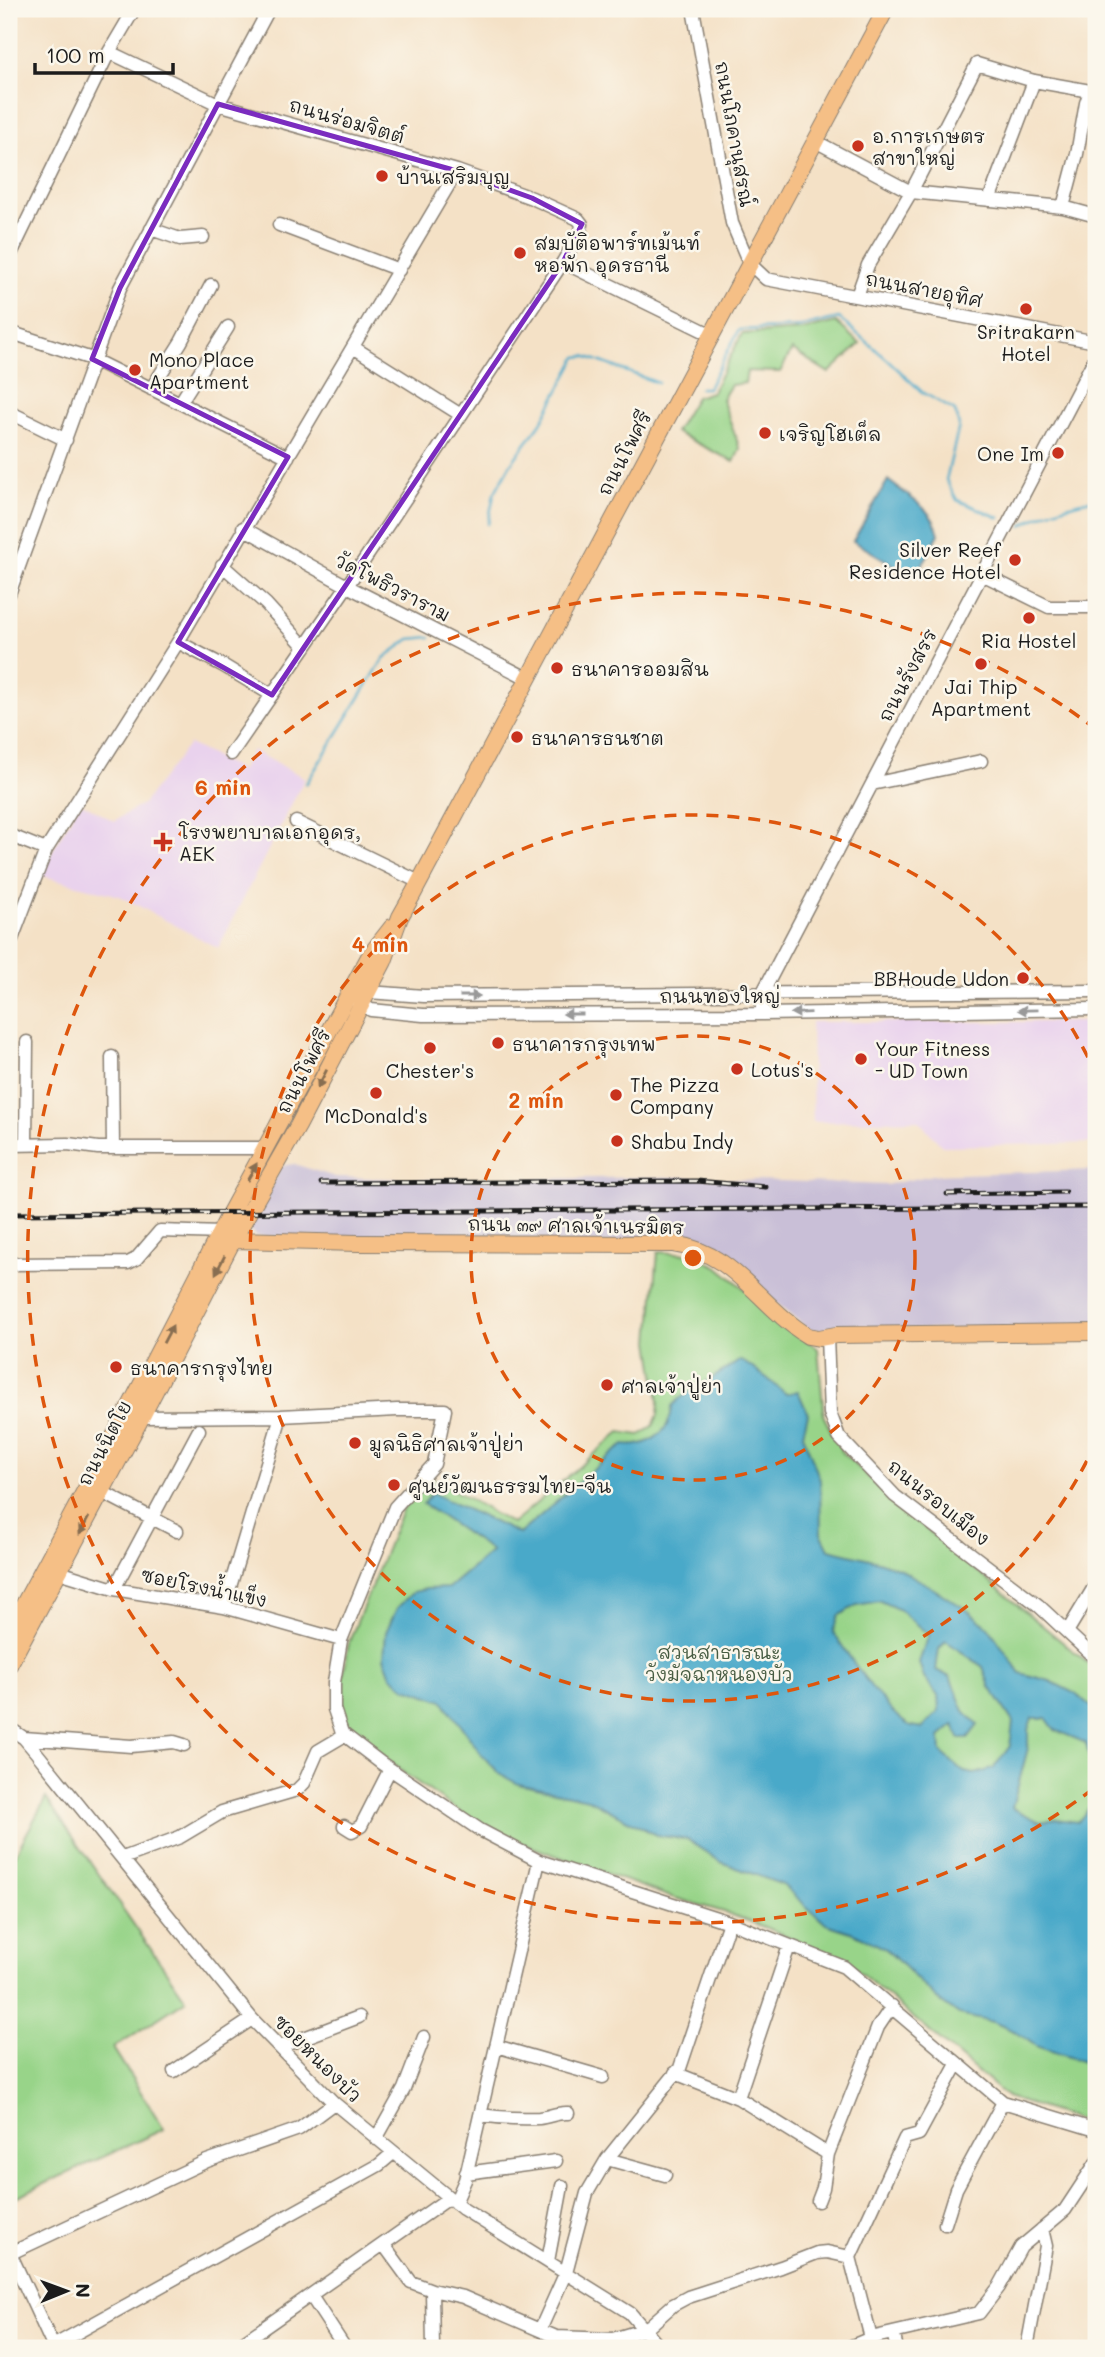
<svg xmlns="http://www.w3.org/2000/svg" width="1105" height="2357" viewBox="0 0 1105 2357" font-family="Mali,'Playpen Sans Thai',sans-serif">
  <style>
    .built { fill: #e9d2ed }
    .industrial { fill: #c9bfd7 }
    .green { fill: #98d489; stroke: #5a7852; stroke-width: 2 }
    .water { fill: #4aa9c9; stroke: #336272; stroke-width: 2; fill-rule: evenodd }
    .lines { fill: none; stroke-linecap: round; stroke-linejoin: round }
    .stream { stroke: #4aa9c9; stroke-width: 2.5 }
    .minor-casing { stroke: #887e71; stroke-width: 15 }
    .major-casing { stroke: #887e71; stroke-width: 18 }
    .minor { stroke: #fff; stroke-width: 12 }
    .major { stroke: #f5bf86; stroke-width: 16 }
    .rail-casing { stroke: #1c1c1c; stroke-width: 5 }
    .rail { stroke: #fbf7ec; stroke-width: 2.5; stroke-dasharray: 8; stroke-linecap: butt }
    .oneway { fill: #999 }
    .oneway2 { fill: #886e51 }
    .marked { fill: none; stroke: #7b2cbf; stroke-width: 5; stroke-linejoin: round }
    .ring { fill: none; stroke: #de560d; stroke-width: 3.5; stroke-dasharray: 12 9 }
    .poi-dot { fill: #c8321e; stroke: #fbf7ec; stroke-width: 2.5 }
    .labels { text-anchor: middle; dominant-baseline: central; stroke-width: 5; stroke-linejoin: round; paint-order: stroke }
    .street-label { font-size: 19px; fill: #1c1c1c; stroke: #fbf7ec }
    .poi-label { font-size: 19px; fill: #1c1c1c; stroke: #fbf7ec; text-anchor: start }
    .park-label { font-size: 19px; fill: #475c42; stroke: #fbf7ec }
    .centre { fill: #de560d; stroke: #fbf7ec; stroke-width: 3.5 }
    .ring-label { font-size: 21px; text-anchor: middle; font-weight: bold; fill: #de560d; stroke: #fbf7ec; stroke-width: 5; stroke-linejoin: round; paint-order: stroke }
  </style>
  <rect width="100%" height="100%" fill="#fbf7ec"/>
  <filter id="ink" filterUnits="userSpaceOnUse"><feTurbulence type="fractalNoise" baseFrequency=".0143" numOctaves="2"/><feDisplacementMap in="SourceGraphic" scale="14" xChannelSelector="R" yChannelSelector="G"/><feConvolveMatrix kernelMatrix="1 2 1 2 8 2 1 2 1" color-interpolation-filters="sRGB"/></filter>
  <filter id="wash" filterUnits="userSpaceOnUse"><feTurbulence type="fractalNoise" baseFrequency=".00686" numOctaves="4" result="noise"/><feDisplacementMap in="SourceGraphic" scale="28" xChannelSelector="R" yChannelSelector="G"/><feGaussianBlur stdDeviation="1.57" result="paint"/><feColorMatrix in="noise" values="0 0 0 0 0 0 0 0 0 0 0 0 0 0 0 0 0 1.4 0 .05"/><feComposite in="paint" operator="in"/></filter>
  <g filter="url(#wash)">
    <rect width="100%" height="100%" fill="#f4e1c6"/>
    <path class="built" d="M189,744L241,770L252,750L305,778L218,948L120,896L39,875L80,802L114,821L143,804Z
      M811,1022H1096V1143L942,1146L918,1120L813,1122Z"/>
    <path class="industrial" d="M294,1164L335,1177L442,1180L674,1177L886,1185L932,1175L1096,1170V1328L810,1330L708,1247L255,1236L249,1228L281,1166Z"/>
    <path class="green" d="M836,322L860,344L829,373L792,350L780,372L747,371L745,383L731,385L722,399L740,449L734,462L675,432L696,397L712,392L742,334L803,330Z
      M658,1252L691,1254L717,1266L818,1349L824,1417L842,1452L902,1509L1096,1670V2125L1007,2097L850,1964L780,1933L724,1912L668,1896L507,1838L476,1823L405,1774L346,1725L342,1714L340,1694L349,1642L402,1510L433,1478L512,1524L620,1432L640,1435L653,1426L658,1415L659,1401L650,1341Z
      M46,1798L186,2000L113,2048L164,2129L9,2200V1866Z"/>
    <path class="water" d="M888,480C908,497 933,508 939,534L918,573L899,568L853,541Z
      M741,1360L767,1378L786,1394L798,1391L808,1414L803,1434L820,1480L821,1533L829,1549L878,1561L898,1568L921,1581L966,1609L989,1628L1020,1673L1050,1681L1074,1693L1096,1710V1764L1090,1759L1086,1743L1055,1730L1046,1718H1032L1028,1730V1748L1012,1808L1040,1822L1056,1819L1078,1822L1096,1799V2066L1036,2046L1016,2032L993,2022L959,2015L938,2000L886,1949L854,1933L826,1924L783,1885L721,1862L688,1840L656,1835L588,1799L518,1784L500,1774L482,1755L443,1701L406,1688L391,1676L384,1657L386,1632L397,1608L413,1592L426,1589L448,1588L492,1551L423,1504L432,1493L519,1534L613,1453L624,1445C649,1448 671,1432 672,1406L679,1399ZM880,1601L898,1609L929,1635L919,1662L924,1678L938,1696L939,1711L923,1728C918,1727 912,1727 907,1724C885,1710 848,1655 833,1632L838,1616L857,1605ZM946,1641L983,1667L990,1687L1013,1722L1010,1746L993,1769L975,1774L964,1772L941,1752L940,1737L954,1725L959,1738H968L978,1725L964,1711L950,1677L936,1670L939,1649Z"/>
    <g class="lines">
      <path class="stream" d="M700,388H708L739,330L800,327L839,318L888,360L922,392L955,411L959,426L946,480L957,500L1000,518
        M488,524L494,494L510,465L541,423L577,357L585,356L658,383
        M1022,526C1045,511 1069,504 1096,499
        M306,784L384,658L410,639L431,637"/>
    </g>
  </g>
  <g filter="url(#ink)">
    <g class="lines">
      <g class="minor-casing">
        <path id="minor" d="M693,9L732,223L749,263L766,279L1096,342
          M109,52L218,104L457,171L532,198L578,219L582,224L581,231L563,262L347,586L231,754
          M815,141L911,192L1063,207
          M989,200L1034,81
          M279,225L399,270
          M151,229L180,239L203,237
          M9,258L109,52L132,13
          M563,262L712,335
          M857,296L868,265L911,192L977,64L1034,81L1090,91L1086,103L1077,154L1063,207L1096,216
          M9,332L92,359L288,457
          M353,347L461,415
          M151,389L181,342L211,285
          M180,403L228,327
          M9,412L66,440
          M243,528L347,586L527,678
          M222,565L266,604L305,647
          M982,574L1049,607H1096
          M9,594L120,288L269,9
          M178,642L224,666L272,695
          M872,784L981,761
          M296,822L419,882
          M9,835L46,850
          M9,941L12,939L46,850L178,642L457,171
          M361,988L368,992L424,996L1096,991
          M354,1000L371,1010L423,1015L762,1014L1096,1009
          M762,1014V994L1096,356
          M112,1057L113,1148
          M9,1145L68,1144L98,1148H266
          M26,1145L27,1042
          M9,1264L128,1263L136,1259L160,1231L221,1233
          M827,1337L830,1413L839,1437L895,1496L1038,1605L1096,1659
          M142,1417L281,1416L397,1410H445L434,1464L395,1507L341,1640L334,1682V1709L342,1733L381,1763L480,1830L539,1861L729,1922L844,1967L1003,2102L1096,2130
          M102,1492L177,1531
          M59,1572L114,1589L224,1607L341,1640
          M114,1589L199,1430
          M224,1607L281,1416
          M1067,1632L1096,1584
          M9,1728L24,1738L35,1751L252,2019L334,2103L463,2209L630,2313L660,2348
          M24,1738L131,1746L174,1742L184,1745
          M344,1826L352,1831L361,1826L390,1769
          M123,1858L180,1837L222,1812L297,1790L304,1783L318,1751L345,1735
          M496,2046L603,2077
          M280,2047L359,2017
          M174,2071L252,2019
          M675,2073L738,2098L828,2154
          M738,2098L789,1946
          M480,2115C500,2118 519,2119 539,2118C549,2117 558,2112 568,2113
          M376,2139L404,2089L424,2037
          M607,2159L665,2175
          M466,2173L556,2161
          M818,2201L823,2188L828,2154L878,2027L892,2006
          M455,2203L465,2180L539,1861
          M945,2224L956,2189L1003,2102
          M384,2245L411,2282L432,2290L463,2297L556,2337L613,2339L646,2329L673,2305L688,2297L781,2267L817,2253L827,2252L850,2257L871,2338
          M10,2253L53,2346L379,2165L393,2153
          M9,2254L207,2161L299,2129L334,2103
          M850,2257L905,2138L919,2134L957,2064
          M548,2261L562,2186
          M432,2290L433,2348
          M311,2296L345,2348
          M540,2330L566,2272L587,2193L607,2159L680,2068L729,1922
          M893,2333L897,2348
          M235,2348L449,2198
          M847,2348L871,2338L979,2313L999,2287L1021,2247L1065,2210L1096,2163
          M1027,2348L1046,2246L1042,2229"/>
      </g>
      <g class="major-casing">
        <path id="major" d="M221,1233L233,1240L358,1243L673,1244C735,1252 759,1306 808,1336L819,1338L836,1335L1096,1332
          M9,1632L125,1416L230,1213L370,955L392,927
          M9,1665L139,1422L233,1240L298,1126L384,961L400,917L413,894L886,9"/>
      </g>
      <use href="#minor" class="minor"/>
      <use href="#major" class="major"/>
      <g class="rail-casing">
        <path id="rail" d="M321,1183L697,1181L766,1187
          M947,1194L1065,1192
          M9,1214L1096,1207"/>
      </g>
      <use href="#rail" class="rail"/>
    </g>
    <defs><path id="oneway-solid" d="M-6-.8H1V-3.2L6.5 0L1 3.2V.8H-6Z" transform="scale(1.75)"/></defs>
    <g class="oneway">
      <use href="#oneway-solid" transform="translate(470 996)"/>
      <use href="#oneway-solid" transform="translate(1028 1010) rotate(179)"/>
      <use href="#oneway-solid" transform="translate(801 1013) rotate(178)"/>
      <use href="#oneway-solid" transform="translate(573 1014) rotate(180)"/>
    </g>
    <g class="oneway2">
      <use href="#oneway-solid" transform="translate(322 1079) rotate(117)"/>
      <use href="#oneway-solid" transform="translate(252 1172) rotate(-61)"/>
      <use href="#oneway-solid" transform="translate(220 1265) rotate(117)"/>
      <use href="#oneway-solid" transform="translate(168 1334) rotate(-62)"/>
      <use href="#oneway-solid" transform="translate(84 1526) rotate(118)"/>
    </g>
  </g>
  <path class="marked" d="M218,104L457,171L532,198L582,224L563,262L272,695L178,642L288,457L92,359L120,288Z"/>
  <g class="ring">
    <circle cx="693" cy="1258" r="222"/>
    <path d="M1096 1442A443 443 0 1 1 1096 1074"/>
    <path d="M1093 1789A665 665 0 1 1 1093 727"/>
  </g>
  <g class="poi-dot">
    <circle cx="858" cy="146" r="7"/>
    <circle cx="382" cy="176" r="7"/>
    <circle cx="520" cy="253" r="7"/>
    <circle cx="1026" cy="309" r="7"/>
    <circle cx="135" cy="370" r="7"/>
    <circle cx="765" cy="433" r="7"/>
    <circle cx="1058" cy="453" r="7"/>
    <circle cx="1015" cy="560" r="7"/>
    <circle cx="1029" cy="618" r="7"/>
    <circle cx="981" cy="664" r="7"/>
    <circle cx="557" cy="668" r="7"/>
    <circle cx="517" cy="737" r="7"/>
    <path d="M159.5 831.5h7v7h7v7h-7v7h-7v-7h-7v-7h7z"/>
    <circle cx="1023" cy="978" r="7"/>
    <circle cx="498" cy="1043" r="7"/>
    <circle cx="430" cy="1048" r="7"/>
    <circle cx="861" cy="1059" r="7"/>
    <circle cx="737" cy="1069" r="7"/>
    <circle cx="376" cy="1093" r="7"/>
    <circle cx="616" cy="1095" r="7"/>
    <circle cx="617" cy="1141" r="7"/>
    <circle cx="116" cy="1367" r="7"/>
    <circle cx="607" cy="1385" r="7"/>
    <circle cx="355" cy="1443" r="7"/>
    <circle cx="394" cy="1485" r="7"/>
  </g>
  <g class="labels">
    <g class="street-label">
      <text transform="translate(347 120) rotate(16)">ถนนร่อมจิตต์</text>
      <text transform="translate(735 134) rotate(80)">ถนนโภคานุสรณ์</text>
      <text transform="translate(924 289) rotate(11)">ถนนสายอุทิศ</text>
      <text transform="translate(624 453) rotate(-62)">ถนนโพศรี</text>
      <text transform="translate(393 587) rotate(27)">วัดโพธิวราราม</text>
      <text transform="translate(907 675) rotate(-62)">ถนนรังสรร</text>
      <text x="720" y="995">ถนนทองใหญ่</text>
      <text transform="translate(303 1071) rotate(-62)">ถนนโพศรี</text>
      <text transform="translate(576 1225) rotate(1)">ถนน ๓๙ ศาลเจ้าเนรมิตร</text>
      <text transform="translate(104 1443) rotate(-62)">ถนนนิตโย</text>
      <text transform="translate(939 1502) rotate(39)">ถนนรอบเมือง</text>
      <text transform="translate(204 1587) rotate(12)">ซอยโรงน้ำแข็ง</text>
      <text transform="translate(318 2058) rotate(45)">ซอยหนองบัว</text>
    </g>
    <g class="poi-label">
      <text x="872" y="135">อ.การเกษตร<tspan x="872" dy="22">สาขาใหญ่</tspan></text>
      <text x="396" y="176">บ้านเสริมบุญ</text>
      <text x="534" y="242">สมบัติอพาร์ทเม้นท์<tspan x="534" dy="22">หอพัก อุดรธานี</tspan></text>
      <text x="1026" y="331" text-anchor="middle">Sritrakarn<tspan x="1026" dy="22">Hotel</tspan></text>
      <text x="149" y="359">Mono Place<tspan x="149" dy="22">Apartment</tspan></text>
      <text x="779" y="433">เจริญโฮเต็ล</text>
      <text x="1044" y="453" text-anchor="end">One Im</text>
      <text x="1001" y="549" text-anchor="end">Silver Reef<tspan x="1001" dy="22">Residence Hotel</tspan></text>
      <text x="1029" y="640" text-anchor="middle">Ria Hostel</text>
      <text x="571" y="668">ธนาคารออมสิน</text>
      <text x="981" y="686" text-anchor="middle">Jai Thip<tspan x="981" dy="22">Apartment</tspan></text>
      <text x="531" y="737">ธนาคารธนชาต</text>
      <text x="179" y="831">โรงพยาบาลเอกอุดร,<tspan x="179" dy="22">AEK</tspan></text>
      <text x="1009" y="978" text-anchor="end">BBHoude Udon</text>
      <text x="512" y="1043">ธนาคารกรุงเทพ</text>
      <text x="875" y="1048">Your Fitness<tspan x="875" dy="22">- UD Town</tspan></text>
      <text x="751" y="1069">Lotus's</text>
      <text x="430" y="1070" text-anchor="middle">Chester's</text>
      <text x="630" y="1084">The Pizza<tspan x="630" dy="22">Company</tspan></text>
      <text x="376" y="1115" text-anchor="middle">McDonald's</text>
      <text x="631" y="1141">Shabu Indy</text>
      <text x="130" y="1367">ธนาคารกรุงไทย</text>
      <text x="621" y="1385">ศาลเจ้าปู่ย่า</text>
      <text x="369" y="1443">มูลนิธิศาลเจ้าปู่ย่า</text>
      <text x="408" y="1485">ศูนย์วัฒนธรรมไทย-จีน</text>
    </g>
    <g class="park-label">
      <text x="719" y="1651">สวนสาธารณะ<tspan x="719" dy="22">วังมัจฉาหนองบัว</tspan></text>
    </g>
  </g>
  <circle cx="693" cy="1258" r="10" class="centre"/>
  <g class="ring-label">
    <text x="223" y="795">6 min</text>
    <text x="380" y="952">4 min</text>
    <text x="536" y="1108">2 min</text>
  </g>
  <rect width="1105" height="2357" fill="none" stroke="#fbf7ec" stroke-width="35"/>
  <g transform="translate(66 2291) rotate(89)" stroke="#fbf7ec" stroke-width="5" paint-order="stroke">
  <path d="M0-5L12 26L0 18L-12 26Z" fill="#1c1c1c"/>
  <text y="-10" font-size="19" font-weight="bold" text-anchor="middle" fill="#1c1c1c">N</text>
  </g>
  <path d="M35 63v10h138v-10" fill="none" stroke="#1c1c1c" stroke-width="3.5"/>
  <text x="46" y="63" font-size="21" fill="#1c1c1c" stroke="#fbf7ec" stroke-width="5" paint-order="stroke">100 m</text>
</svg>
